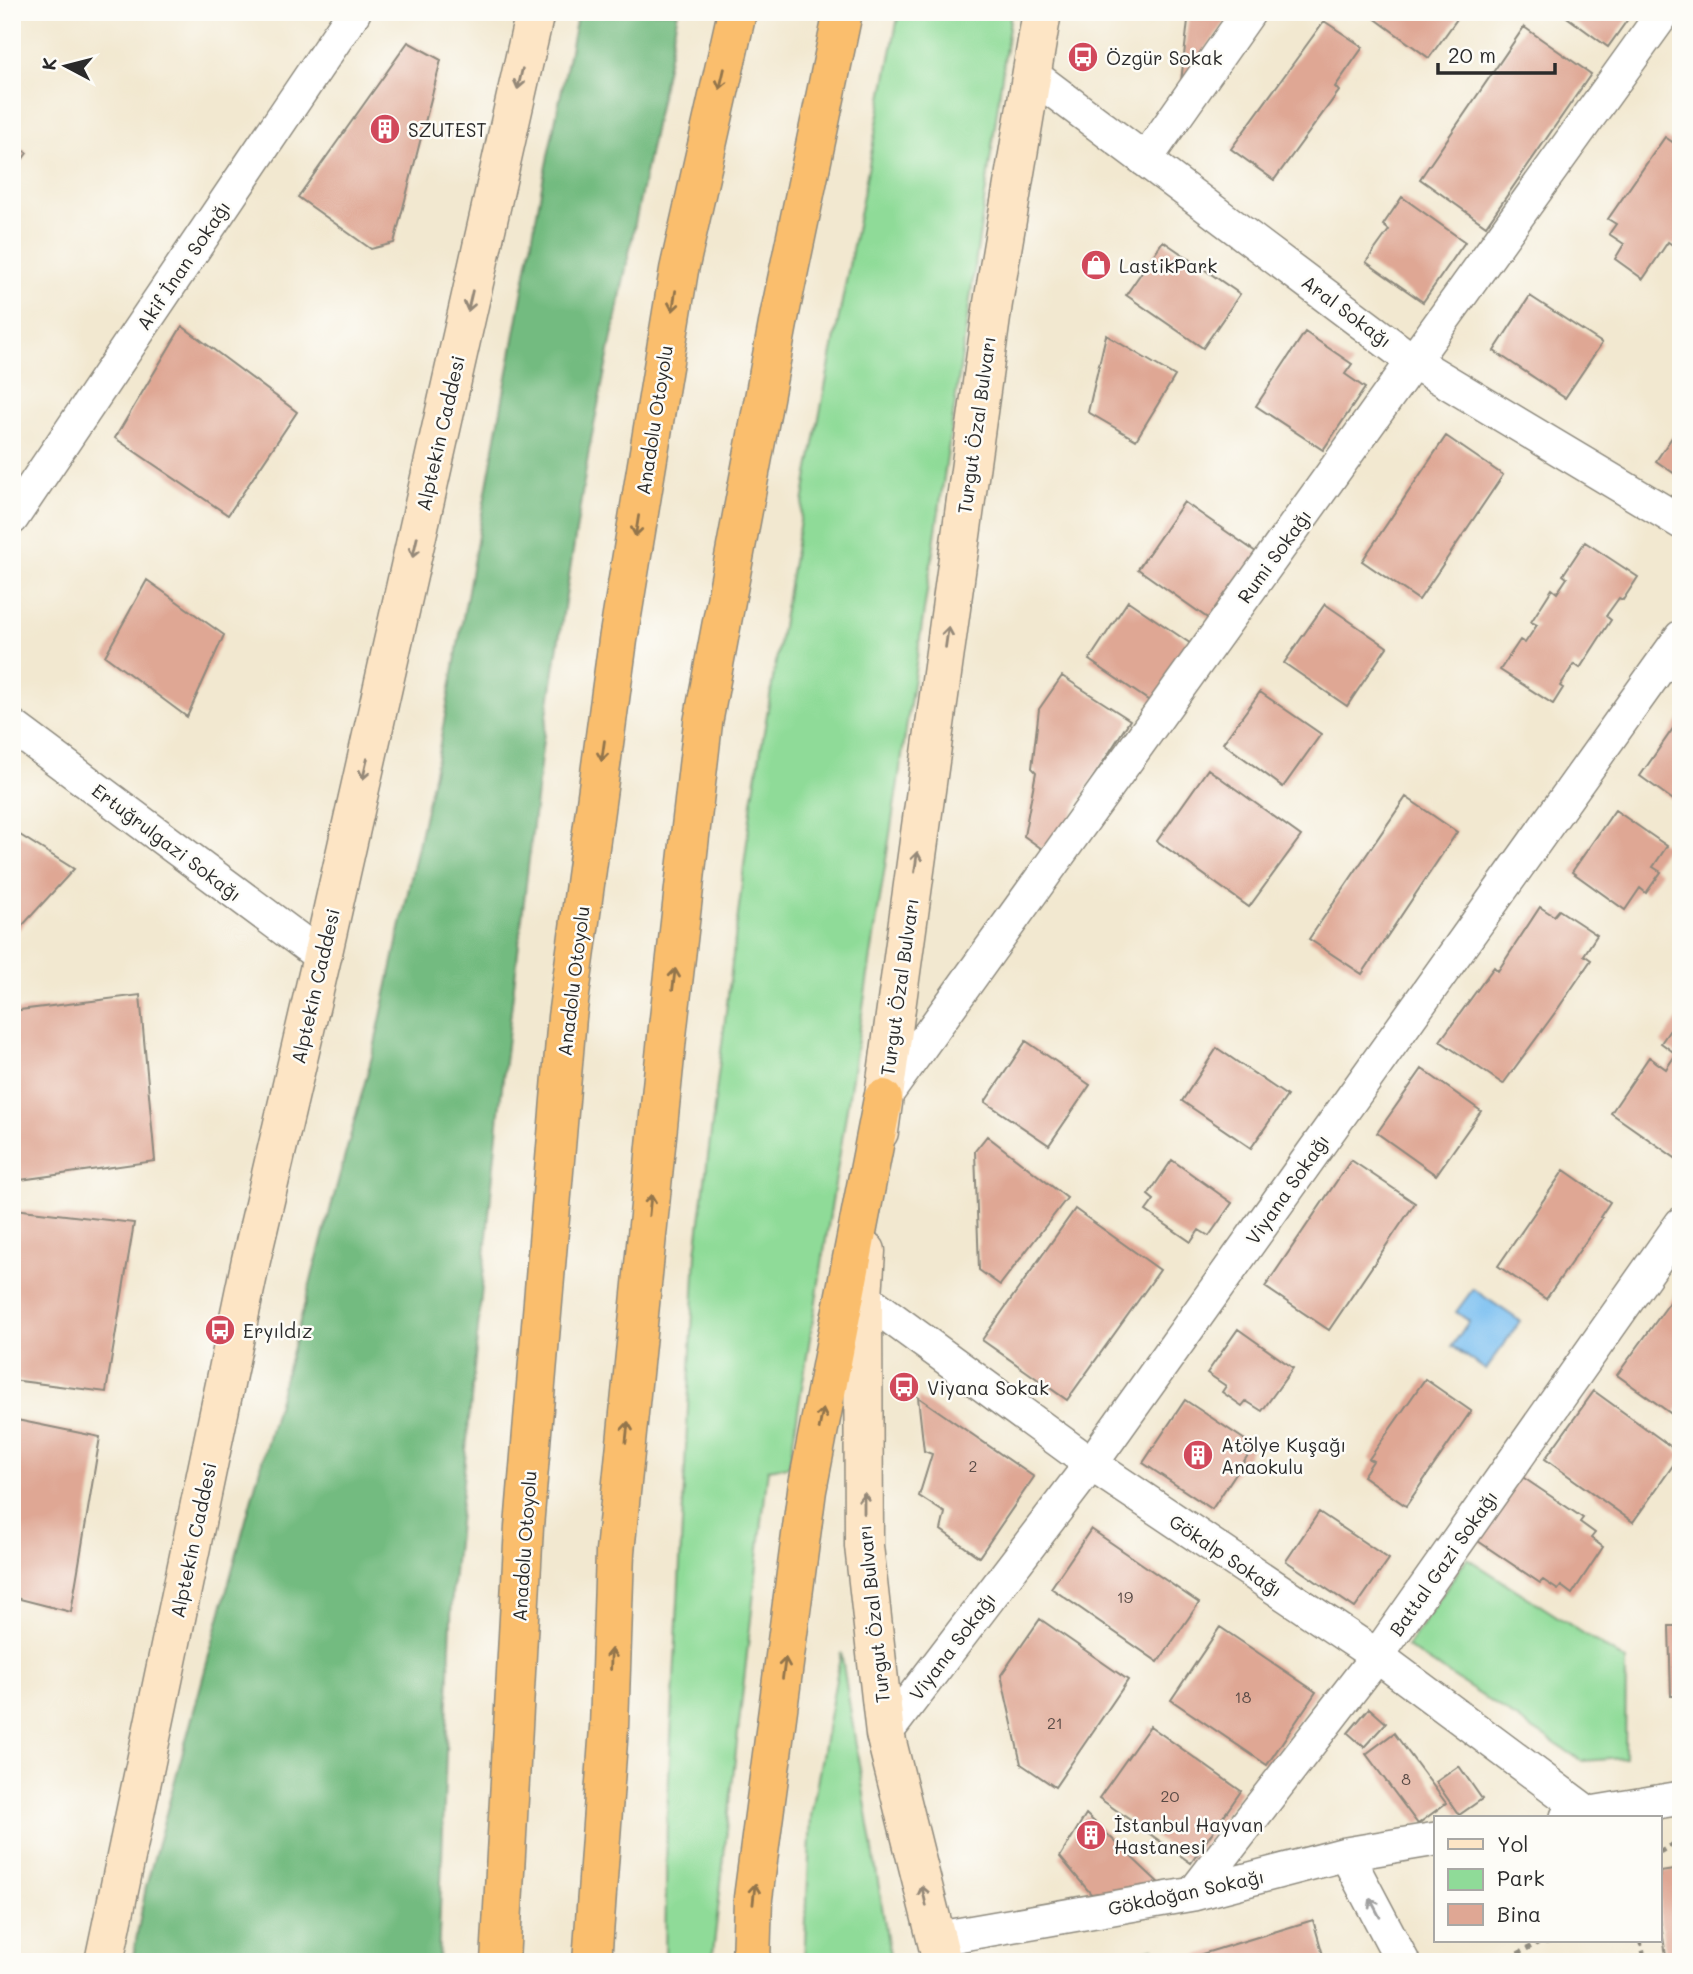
<svg xmlns="http://www.w3.org/2000/svg" width="1693" height="1974" viewBox="0 0 1693 1974" font-family="Mali,sans-serif">
  <style>
    .green { fill: #8fdb98; stroke: #5d8362; stroke-width: 2 }
    .forest { fill: #73bb80; stroke: #4f7356; stroke-width: 2 }
    .water { fill: #7abff1; stroke: #52758e; stroke-width: 2 }
    .building { fill: #dfa794 }
    .lines { fill: none; stroke-linecap: round; stroke-linejoin: round }
    .minor-casing { stroke: #8e8a7e; stroke-width: 36 }
    .secondary-casing { stroke: #8e8a7e; stroke-width: 41 }
    .motorway-casing { stroke: #8e8a7e; stroke-width: 41 }
    .path { stroke: #8e8a7e; stroke-width: 4.5; stroke-dasharray: 5 5; stroke-linecap: butt }
    .minor { stroke: #fff; stroke-width: 33 }
    .secondary { stroke: #fde5c5; stroke-width: 38 }
    .motorway { stroke: #fabe6d; stroke-width: 38 }
    .oneway { stroke: #948878 }
    .oneway2 { stroke: #92744c }
    .oneway3 { stroke: #a0a0a0 }
    .labels { text-anchor: middle; dominant-baseline: central; stroke-width: 5; stroke-linejoin: round; paint-order: stroke }
    .number-label { font-size: 16px; fill: #584a45 }
    .poi-label { font-size: 19px; fill: #2b2b2b; stroke: #fdfcf7; text-anchor: start }
    .street-label { font-size: 19px; fill: #2b2b2b; stroke: #fdfcf7 }
  </style>
  <rect width="100%" height="100%" fill="#fdfcf7"/>
  <filter id="ink" filterUnits="userSpaceOnUse"><feTurbulence type="fractalNoise" baseFrequency=".0143" numOctaves="2"/><feDisplacementMap in="SourceGraphic" scale="14" xChannelSelector="R" yChannelSelector="G"/><feConvolveMatrix kernelMatrix="1 2 1 2 8 2 1 2 1" color-interpolation-filters="sRGB"/></filter>
  <filter id="wash" filterUnits="userSpaceOnUse"><feTurbulence type="fractalNoise" baseFrequency=".00686" numOctaves="4" result="noise"/><feDisplacementMap in="SourceGraphic" scale="28" xChannelSelector="R" yChannelSelector="G"/><feGaussianBlur stdDeviation="1.57" result="paint"/><feColorMatrix in="noise" values="0 0 0 0 0 0 0 0 0 0 0 0 0 0 0 0 0 1.4 0 .05"/><feComposite in="paint" operator="in"/></filter>
  <g filter="url(#wash)">
    <rect width="100%" height="100%" fill="#f2e8d0"/>
    <path class="green" d="M899,12H1011C943,498 869,982 789,1466L768,1469L712,1962H665L667,1815L696,1253L752,802L808,474Z
      M1467,1558L1626,1661L1625,1758L1582,1761L1407,1647Z
      M841,1652L891,1962H804L811,1816Z
      M1153,1948L1156,1962H1106Z"/>
    <path class="forest" d="M578,12H678L589,450L543,740L499,1113L452,1594L438,1962H132L146,1887L374,1049L439,749L543,180Z"/>
    <path class="water" d="M1473,1289L1520,1321L1486,1370L1452,1346L1469,1321L1456,1312Z"/>
    <g id="blocks">
      <path class="building" d="M1189,12H1233L1181,82Z
        M1366,12H1462L1429,58Z
        M1560,12H1633L1608,47Z
        M1324,21L1363,47L1335,87L1339,91L1274,180L1231,149Z
        M1524,27L1591,74L1486,226L1420,179Z
        M408,42L441,60L394,243L371,249L298,197Z
        M1665,137L1674,143L1678,137L1681,139V236L1674,246L1668,242L1643,279L1615,259L1624,244L1609,234L1616,224L1608,219Z
        M12,142L27,153L12,174Z
        M1402,197L1465,242L1423,302L1366,262L1389,230L1383,225Z
        M1163,241L1240,294L1203,348L1126,295Z
        M1530,296L1602,343L1565,398L1494,351Z
        M182,326L297,412L228,515L115,438Z
        M1305,332L1352,364L1345,374L1365,388L1323,450L1256,406Z
        M1106,335L1175,376L1136,440L1088,412Z
        M1681,424V478L1656,461Z
        M1446,436L1503,475L1419,600L1362,561Z
        M1184,502L1263,557L1216,624L1138,569Z
        M1585,542L1638,577L1623,600L1619,598L1606,616L1611,620L1580,668L1574,664L1560,686L1563,688L1553,704L1500,670L1520,640L1525,643L1537,625L1531,622L1552,589L1557,593L1567,578L1563,575Z
        M147,580L224,635L187,717L105,656Z
        M1128,601L1194,646L1154,704L1089,660Z
        M1325,604L1387,647L1347,706L1284,663Z
        M1062,676L1130,720L1079,800L1052,856L1024,836L1036,772L1032,768L1039,709Z
        M1260,692L1321,734L1283,787L1223,743Z
        M1681,717V796L1676,802L1640,776Z
        M1208,769L1301,836L1249,907L1157,841Z
        M1406,797L1457,832L1362,974L1309,939Z
        M1615,810L1667,846L1653,867L1661,872L1646,893L1640,888L1625,910L1572,872Z
        M12,830L74,869L12,937Z
        M1540,907L1554,916L1559,910L1597,935L1584,955L1591,960L1557,1010L1503,1084L1440,1041L1494,967L1498,971Z
        M140,995L155,1161L20,1180L12,1097V1011Z
        M1681,1014V1162L1611,1113L1649,1057L1666,1069L1676,1054L1661,1043Z
        M1026,1041L1090,1085L1049,1145L985,1102Z
        M1217,1048L1287,1096L1251,1148L1182,1101Z
        M1422,1069L1481,1111L1436,1175L1377,1133Z
        M987,1136L1067,1198L1000,1285L979,1270L975,1151Z
        M1172,1160L1232,1203L1209,1236L1199,1230L1191,1242L1146,1211L1154,1200L1148,1195Z
        M1351,1160L1415,1203L1329,1330L1265,1287Z
        M1564,1170L1610,1202L1600,1217L1602,1218L1546,1299L1498,1266Z
        M14,1209L134,1223L106,1392L12,1380Z
        M1075,1209L1160,1270L1067,1400L982,1340Z
        M1681,1287V1404L1673,1415L1617,1375Z
        M1238,1329L1293,1368L1262,1411L1246,1401L1242,1406L1222,1392L1226,1386L1207,1373Z
        M1425,1379L1471,1411L1406,1506L1363,1476L1373,1461L1369,1459Z
        M1594,1391L1681,1454L1633,1522L1545,1459Z
        M918,1397L1034,1477L979,1557L941,1530L945,1513L919,1496L932,1454L924,1451Z
        M1185,1400L1254,1446L1212,1509L1143,1463Z
        M12,1419L100,1437L71,1612L12,1597Z
        M1518,1474L1583,1518L1580,1522L1595,1533L1591,1538L1603,1547L1572,1594L1561,1586L1558,1590L1543,1580L1540,1583L1475,1539Z
        M1319,1512L1389,1559L1355,1608L1286,1561Z
        M1091,1529L1199,1603L1158,1662L1051,1588Z
        M1040,1619L1128,1680L1055,1787L1021,1764L1001,1675Z
        M1669,1626H1681V1696H1671Z
        M1220,1627L1316,1692L1267,1765L1171,1700Z
        M1369,1708L1386,1723L1364,1747L1348,1733Z
        M1150,1726L1241,1791L1191,1863L1099,1798Z
        M1394,1733L1446,1803L1418,1824L1366,1754Z
        M1459,1766L1482,1799L1459,1815L1436,1782Z
        M1086,1814L1163,1887L1091,1894L1060,1857Z
        M1681,1869V1962H1667L1660,1919V1872Z
        M1313,1920L1325,1962H1179V1961Z"/>
    </g>
  </g>
  <g filter="url(#ink)">
    <use href="#blocks" fill-opacity="0" stroke="#8e8a7e" stroke-width="2"/>
    <g class="lines">
      <g class="minor-casing">
        <path id="minor" d="M1031,74L1414,362L1681,522
          M1145,160L1249,12
          M12,518L354,12
          M12,726L322,957
          M883,1099L1664,12
          M863,1297L1091,1464L1377,1656L1588,1813
          M885,1734L1091,1464L1681,637
          M1567,1817L1681,1798
          M1346,1854L1403,1962
          M1193,1894L1377,1656L1681,1224
          M934,1939L1193,1894L1346,1854L1436,1839"/>
      </g>
      <g class="secondary-casing">
        <path id="secondary" d="M879,1132L993,303L1042,12
          M866,1251L863,1297L864,1546L885,1734L942,1962
          M104,1962L251,1260L322,957L535,12"/>
      </g>
      <g class="motorway-casing">
        <path id="motorway" d="M500,1962L524,1527L567,1017L618,640L679,270L737,12
          M592,1962L609,1727L615,1552L668,1027L703,723L780,313L843,12
          M751,1962L753,1898L807,1490L883,1099"/>
      </g>
      <path class="path" d="M1660,1852L1672,1845L1681,1843
        M1640,1941L1646,1962
        M1514,1962L1515,1955L1538,1943L1556,1941"/>
      <use href="#minor" class="minor"/>
      <use href="#secondary" class="secondary"/>
      <use href="#motorway" class="motorway"/>
    </g>
    <defs><path id="oneway-shaft" d="M-6 0H5M1.5-3L5.5 0L1.5 3" fill="none" stroke-width="1.6" stroke-linecap="round" stroke-linejoin="round" transform="scale(1.75)"/></defs>
    <g class="oneway">
      <use href="#oneway-shaft" transform="translate(520 79) rotate(103)"/>
      <use href="#oneway-shaft" transform="translate(470 301) rotate(103)"/>
      <use href="#oneway-shaft" transform="translate(415 547) rotate(103)"/>
      <use href="#oneway-shaft" transform="translate(947 637) rotate(-82)"/>
      <use href="#oneway-shaft" transform="translate(365 769) rotate(103)"/>
      <use href="#oneway-shaft" transform="translate(916 862) rotate(-82)"/>
      <use href="#oneway-shaft" transform="translate(864 1503) rotate(-90)"/>
      <use href="#oneway-shaft" transform="translate(924 1896) rotate(-103)"/>
    </g>
    <g class="oneway2">
      <use href="#oneway-shaft" transform="translate(722 79) rotate(103)"/>
      <use href="#oneway-shaft" transform="translate(674 301) rotate(99)"/>
      <use href="#oneway-shaft" transform="translate(637 526) rotate(99)"/>
      <use href="#oneway-shaft" transform="translate(603 751) rotate(98)"/>
      <use href="#oneway-shaft" transform="translate(674 979) rotate(-83)"/>
      <use href="#oneway-shaft" transform="translate(650 1205) rotate(-84)"/>
      <use href="#oneway-shaft" transform="translate(821 1419) rotate(-79)"/>
      <use href="#oneway-shaft" transform="translate(627 1432) rotate(-84)"/>
      <use href="#oneway-shaft" transform="translate(611 1659) rotate(-88)"/>
      <use href="#oneway-shaft" transform="translate(784 1668) rotate(-82)"/>
      <use href="#oneway-shaft" transform="translate(754 1894) rotate(-84)"/>
    </g>
    <use class="oneway3" href="#oneway-shaft" transform="translate(1375 1908) rotate(-118)"/>
  </g>
  <defs>
    <g id="bus-disc" transform="scale(1.575)"><circle r="9.5" fill="#d1495b" stroke="#fdfcf7"/><path d="M-5-6H5V4H4V6H2V4H-2V6H-4V4H-5ZM-3.5-4V0h7V-4ZM-3.5 1.2v1.5H-2V1.2ZM2 1.2v1.5H3.5V1.2Z" fill="#fff"/></g>
    <g id="building-disc" transform="scale(1.575)"><circle r="9.5" fill="#d1495b" stroke="#fdfcf7"/><path d="M-4-6H4V6H1V3H-1V6H-4ZM-2.5-4.3h1.7v1.8h-1.7ZM.8-4.3h1.7v1.8H.8ZM-2.5-1h1.7V.8h-1.7ZM.8-1h1.7V.8H.8Z" fill="#fff"/></g>
    <g id="shop-disc" transform="scale(1.575)"><circle r="9.5" fill="#d1495b" stroke="#fdfcf7"/><path d="M-5-2.5h2.3a2.7 3.5 0 0 1 5.4 0H5L5.5 6h-11ZM-1.5-2.5h3a1.5 2.3 0 0 0-3 0Z" fill="#fff"/></g>
  </defs>
  <g fill-rule="evenodd">
    <use href="#bus-disc" x="1083" y="57"/>
    <use href="#building-disc" x="385" y="129"/>
    <use href="#shop-disc" x="1096" y="265"/>
    <use href="#bus-disc" x="220" y="1330"/>
    <use href="#bus-disc" x="904" y="1387"/>
    <use href="#building-disc" x="1198" y="1455"/>
    <use href="#building-disc" x="1091" y="1835"/>
  </g>
  <g class="labels">
    <g class="number-label">
      <text x="973" y="1465">2</text>
      <text x="1125" y="1596">19</text>
      <text x="1243" y="1696">18</text>
      <text x="1055" y="1722">21</text>
      <text x="1406" y="1778">8</text>
      <text x="1170" y="1795">20</text>
    </g>
    <g class="poi-label">
      <text x="1106" y="57">Özgür Sokak</text>
      <text x="408" y="129">SZUTEST</text>
      <text x="1119" y="265">LastikPark</text>
      <text x="243" y="1330">Eryıldız</text>
      <text x="927" y="1387">Viyana Sokak</text>
      <text x="1221" y="1444">Atölye Kuşağı<tspan x="1221" dy="22">Anaokulu</tspan></text>
      <text x="1114" y="1824">İstanbul Hayvan<tspan x="1114" dy="22">Hastanesi</tspan></text>
    </g>
    <g class="street-label">
      <text transform="translate(183 265) rotate(-56)">Akif İnan Sokağı</text>
      <text transform="translate(1347 311) rotate(37)">Aral Sokağı</text>
      <text transform="translate(654 420) rotate(-81)">Anadolu Otoyolu</text>
      <text transform="translate(976 425) rotate(-82)">Turgut Özal Bulvarı</text>
      <text transform="translate(440 433) rotate(-77)">Alptekin Caddesi</text>
      <text transform="translate(1274 556) rotate(-54)">Rumi Sokağı</text>
      <text transform="translate(167 842) rotate(37)">Ertuğrulgazi Sokağı</text>
      <text transform="translate(573 981) rotate(-83)">Anadolu Otoyolu</text>
      <text transform="translate(315 986) rotate(-77)">Alptekin Caddesi</text>
      <text transform="translate(899 987) rotate(-82)">Turgut Özal Bulvarı</text>
      <text transform="translate(1287 1189) rotate(-55)">Viyana Sokağı</text>
      <text transform="translate(193 1540) rotate(-78)">Alptekin Caddesi</text>
      <text transform="translate(524 1546) rotate(-86)">Anadolu Otoyolu</text>
      <text transform="translate(1226 1555) rotate(34)">Gökalp Sokağı</text>
      <text transform="translate(1443 1563) rotate(-55)">Battal Gazi Sokağı</text>
      <text transform="translate(873 1614) rotate(-96)">Turgut Özal Bulvarı</text>
      <text transform="translate(952 1646) rotate(-53)">Viyana Sokağı</text>
      <text transform="translate(1186 1892) rotate(-12)">Gökdoğan Sokağı</text>
    </g>
  </g>
  <rect width="1693" height="1974" fill="none" stroke="#fdfcf7" stroke-width="42"/>
  <rect x="1434" y="1816" width="228" height="126" fill="#fdfcf7" stroke="#a9a8a5" stroke-width="2"/>
  <rect x="1448" y="1839" width="35" height="10" fill="#fde5c5" stroke="#a9a8a5" stroke-width="2"/>
  <text x="1497" y="1852" font-size="21" fill="#2b2b2b">Yol</text>
  <rect x="1448" y="1869" width="35" height="21" fill="#8fdb98" stroke="#a9a8a5" stroke-width="2"/>
  <text x="1497" y="1886" font-size="21" fill="#2b2b2b">Park</text>
  <rect x="1448" y="1904" width="35" height="21" fill="#dfa794" stroke="#a9a8a5" stroke-width="2"/>
  <text x="1497" y="1922" font-size="21" fill="#2b2b2b">Bina</text>
  <g transform="translate(66 66) rotate(277)" stroke="#fdfcf7" stroke-width="5" paint-order="stroke">
  <path d="M0-5L12 26L0 18L-12 26Z" fill="#2b2b2b"/>
  <text y="-10" font-size="19" font-weight="bold" text-anchor="middle" fill="#2b2b2b">K</text>
  </g>
  <path d="M1438 63v10h117v-10" fill="none" stroke="#2b2b2b" stroke-width="3.5"/>
  <text x="1448" y="63" font-size="21" fill="#2b2b2b" stroke="#fdfcf7" stroke-width="5" paint-order="stroke">20 m</text>
</svg>
